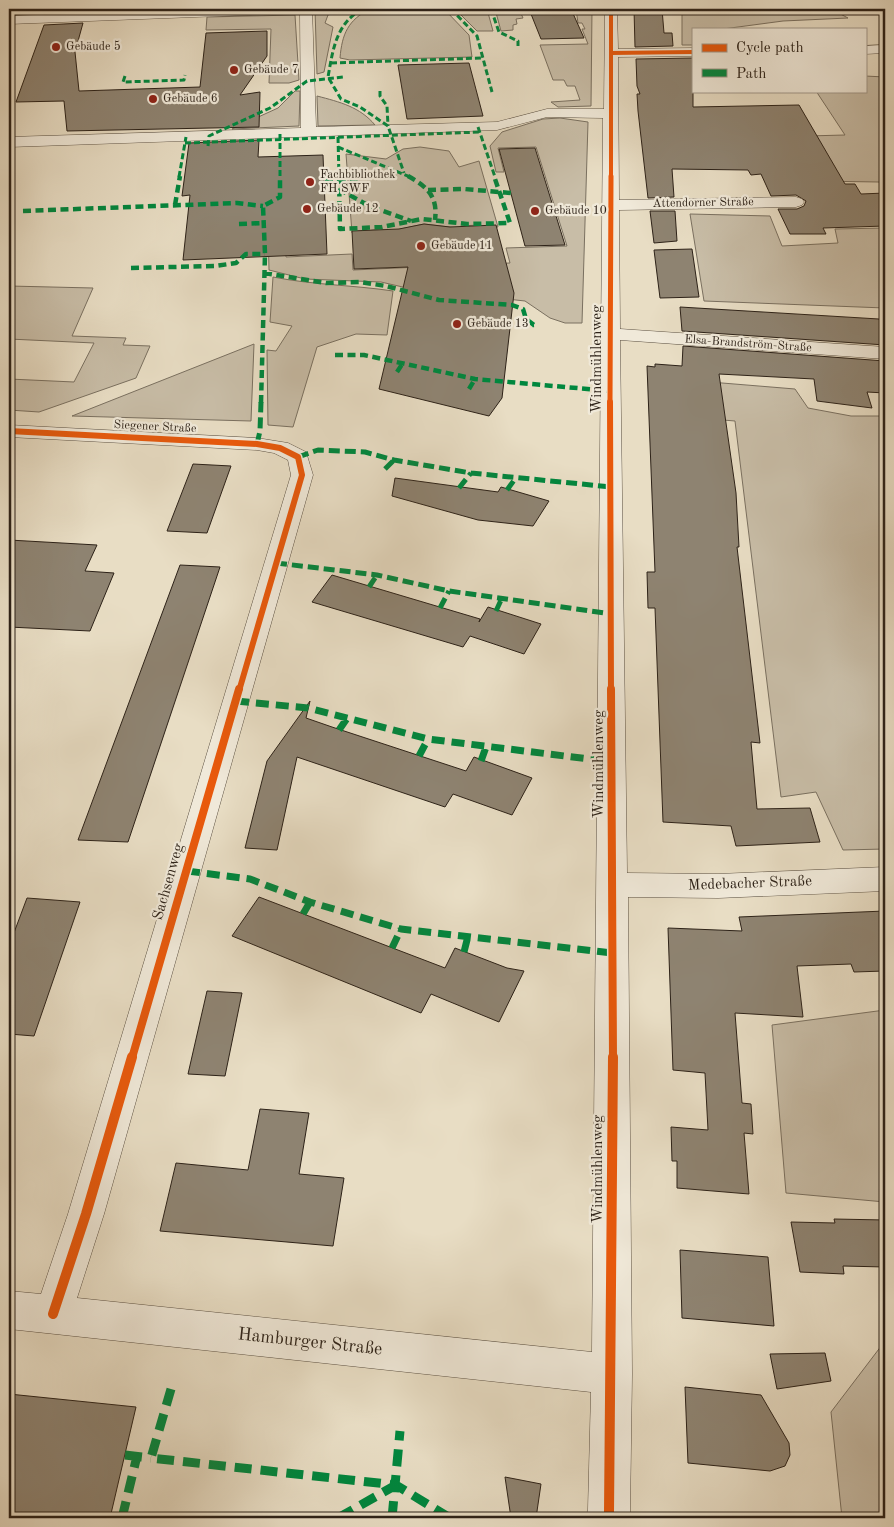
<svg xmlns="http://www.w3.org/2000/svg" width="894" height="1527" viewBox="0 0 894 1527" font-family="'Old Standard TT',serif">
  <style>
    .green { fill: #c8bda7; stroke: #7a7060 }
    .building { fill: #8e8371; stroke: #2d2218 }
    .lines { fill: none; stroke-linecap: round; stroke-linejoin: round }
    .minor-casing { stroke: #5c5143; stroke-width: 1 }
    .minor { fill: #f0e9d9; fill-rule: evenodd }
    .quiet-far4 { stroke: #00873e; stroke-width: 3; stroke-dasharray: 6 3; stroke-linecap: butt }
    .quiet-far3 { stroke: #00873e; stroke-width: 4.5; stroke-dasharray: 8 4.5; stroke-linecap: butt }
    .quiet-far2 { stroke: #00873e; stroke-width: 5; stroke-dasharray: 11 5; stroke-linecap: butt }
    .quiet-far1 { stroke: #00873e; stroke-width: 7; stroke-dasharray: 13 7; stroke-linecap: butt }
    .quiet { stroke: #00873e; stroke-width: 9; stroke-dasharray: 17 9; stroke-linecap: butt }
    .cycleway-far4-casing { stroke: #f0e9d9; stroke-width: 5.5 }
    .cycleway-far3-casing { stroke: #f0e9d9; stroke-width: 7 }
    .cycleway-far2-casing { stroke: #f0e9d9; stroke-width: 9 }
    .cycleway-far1-casing { stroke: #f0e9d9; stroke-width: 11 }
    .cycleway-casing { stroke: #f0e9d9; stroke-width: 13 }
    .cycleway-far4 { stroke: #e8590c; stroke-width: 4 }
    .cycleway-far3 { stroke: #e8590c; stroke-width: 5 }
    .cycleway-far2 { stroke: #e8590c; stroke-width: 6 }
    .cycleway-far1 { stroke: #e8590c; stroke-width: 8 }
    .cycleway { stroke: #e8590c; stroke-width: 10 }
    .poi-dot { fill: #8f2418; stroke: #f0e9d9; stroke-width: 2 }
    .labels { text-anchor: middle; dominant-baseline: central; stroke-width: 4.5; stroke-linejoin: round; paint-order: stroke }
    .far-poi-label { font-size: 12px; fill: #2d2218; stroke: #f0e9d9; text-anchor: start }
    .far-street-label { font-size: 12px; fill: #2d2218; stroke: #f0e9d9 }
    .street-label { font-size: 15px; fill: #2d2218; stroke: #f0e9d9 }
    .near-street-label { font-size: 18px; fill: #2d2218; stroke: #f0e9d9 }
  </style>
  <rect width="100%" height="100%" fill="#e8ddc4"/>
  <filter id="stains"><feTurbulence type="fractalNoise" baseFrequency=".004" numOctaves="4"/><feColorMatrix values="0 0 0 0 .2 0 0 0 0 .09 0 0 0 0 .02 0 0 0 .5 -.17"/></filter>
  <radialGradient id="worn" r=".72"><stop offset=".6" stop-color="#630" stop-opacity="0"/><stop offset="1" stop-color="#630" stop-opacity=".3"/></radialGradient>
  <path class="green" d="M315,9H337L328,15L325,23L333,27L324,72L317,74Z
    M370,9H444L469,35L472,57L350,60L340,58C342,34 348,20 370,9Z
    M455,9H487L493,31H477Z
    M495,9H519L523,18L516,19L517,24L513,25V30L501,31Z
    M576,9H592L591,106L558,107L551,102L580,100L575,86H567L564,80H553L540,45L588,44L582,29H585L582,23H578Z
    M682,9H831L848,18L783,21L723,29H693V45H682Z
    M295,15L299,80L289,83H269L271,29L206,30L207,17Z
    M865,76L885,77V191L879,182L812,181L768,137L845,135L816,91H865Z
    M295,91H300L299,126L232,129L278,108Z
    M317,96C340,102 360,107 375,125L318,126Z
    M560,118L588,122L582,323H565L550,318L525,301L407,288L381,282L305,279L269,270L268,226L285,204L286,257L352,254L353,270L510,263L506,248L567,246L536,147L498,148L504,172H496L490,146L502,132L543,119Z
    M420,147L449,151L459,167L479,161L498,227L478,228V225L461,226L458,228L424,224L391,231L380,229L352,233L346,154L386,159L403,149Z
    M690,214L770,216L782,246L838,243L835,229L885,228V308L704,301Z
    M273,277C313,285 353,285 393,291L387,335L356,334L317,347L293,427L268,425L267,350L276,351L292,326L270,322Z
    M9,286L93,288L72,336L126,338L123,345L150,346L136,378L39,412L9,410V379L74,382L94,343L9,339Z
    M254,344L251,421L72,416Z
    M710,382L795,389L808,408L851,416H885V849L843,850L816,792L781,797L735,421L711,419Z
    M885,1010V1202L786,1193L772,1025Z
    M885,1341V1518H842L831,1412Z"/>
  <path class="building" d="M529,9H571L584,38L541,39Z
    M634,9H662L664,33H672L673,46L635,47Z
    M83,23L75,52L79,91L200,87L206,33L267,31V56L240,95L260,92L259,127L67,131L64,101L16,102L44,25Z
    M693,58V107L799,105L845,184H855L861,194L885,193V226L823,228L826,234H790L778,209H797L804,206L806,201L796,195L771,196L761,174L751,175L748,170L672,169L674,197L648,198L638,111L637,94H640L637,86L636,59Z
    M469,63L483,116L407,119L398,65Z
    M259,140L258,157L323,155L327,254L183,260L190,195L182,196L189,143Z
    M535,148L565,245L525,246L499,149Z
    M650,211H675L677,241L654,243Z
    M424,224L450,227L496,225L514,293L502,398L489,416L379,389L408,267L354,269L352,231L399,229Z
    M692,249L699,297L660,298L654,250Z
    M680,307L879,319L880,322L885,323V345L682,331Z
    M683,346L885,361V393L867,392L872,408L817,401L814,379L719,374L736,493L739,547H737L760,743L751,742L757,809L810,808L820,842L736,846L731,826L663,822L655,608H648L647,572H655L647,366L655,367V364L682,366Z
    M193,464L231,466L207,533L167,531Z
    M395,478L498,492L501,487L549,501L533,526L478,520L392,496Z
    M9,540L97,545L85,571L114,573L90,631L9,627Z
    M180,565L220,567L128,842L78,840Z
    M332,575L480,619L479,622L488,607L541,624L524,654L470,636L463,647L312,602Z
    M310,701L306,718L332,727L466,771L474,757L532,778L512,815L453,794L445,807L297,757L277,850L245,848L267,761Z
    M259,897L445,968L455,948L507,968L524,971L499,1022L431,994L421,1013L232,936Z
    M27,898L80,902L34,1036L9,1034V946Z
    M885,911V971L854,972L851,964L797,966L803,1017L735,1013L742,1103L751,1104L753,1134L744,1133L749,1194L677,1188V1161H672L671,1127L708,1130L705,1073L673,1070L668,928L742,931L739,917Z
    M207,991L242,993L225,1076L188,1074Z
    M260,1109L309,1113L299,1174L344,1178L333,1246L160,1231L176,1163L248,1170Z
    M834,1219L885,1220V1267L843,1266L844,1274L800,1272L791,1222L835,1223Z
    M680,1250L768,1257L774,1326L682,1318Z
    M825,1353L831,1381L777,1389L770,1354Z
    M685,1387L761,1395L789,1443L790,1455L785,1466L770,1471L688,1463Z
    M9,1394L136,1407L110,1518H9Z
    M505,1477L541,1484L536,1518H511Z"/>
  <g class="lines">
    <g class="minor-casing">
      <path id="minor" d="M209,9H312L316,127L497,122L547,109H604L605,9H617L618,49L693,48V56L618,57L619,200L796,197L802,199L804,202L802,205L796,207L619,210L620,329L885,347V359L620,340L627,873L718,874L885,867V891L718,898L628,897L632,1374L630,1513L628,1518H585L588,1510L591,1392L9,1329V1291L41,1294L68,1214L291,475L288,460L274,453L257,450L9,437V425L257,438L288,443L306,452L313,475L104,1214L77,1298L592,1352L603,118L547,117L497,130L9,147V137L301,128L300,13L9,24V16Z
        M885,45V53L865,54V46Z"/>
    </g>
    <use href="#minor" class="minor"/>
    <path class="quiet-far4" d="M362,9C336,24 333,49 328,77L341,99L360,107L388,126L404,173
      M451,9L477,36L492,92
      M491,9L499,32L518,41V46
      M331,63L482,58
      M125,76L123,82L184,80L185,75
      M380,91V96L387,106L388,126
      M478,127L495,177
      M280,134V177
      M338,137L339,177
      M185,143L480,132
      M208,146L209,136L270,108L307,81L343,77
      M338,147L410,177
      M179,177L186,137
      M378,177L392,169"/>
    <path class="quiet-far3" d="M339,176L340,229L382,227L422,219L467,224L510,223L494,176
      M408,176C428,187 438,197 435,220
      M325,181L383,176
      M339,189L369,206L411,221
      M428,190L464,189L511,193
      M175,205L180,176
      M23,211L237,203L263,206
      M239,224L263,223
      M131,268L215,266L236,263L246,254H265
      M264,273L326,283L360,282L386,286L439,300L512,305L523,309L526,319L534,325
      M520,326L534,325
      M335,355H364L475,379L610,391
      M397,372L403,363
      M469,389L475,379
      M261,403L265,254L263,206L280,197V176"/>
    <path class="quiet-far2" d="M257,444L260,431L261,402
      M298,457L318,450L365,452L394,460L471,473L611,487
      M385,469L394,460
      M459,488L471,473
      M507,490L515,479
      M276,563L377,575L449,591L612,614
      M369,587L377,575
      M440,608L449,591
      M496,611L502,598"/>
    <path class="quiet-far1" d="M236,701L308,708L428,739L613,762
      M339,730L348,717
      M419,756L428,739
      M481,761L486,747
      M187,871L250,879L310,902L401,929L613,953
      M303,914L310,902
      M392,948L401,929
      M464,952L468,936"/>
    <path class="quiet" d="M171,1389L151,1458L396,1485L450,1518
      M125,1455L151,1458
      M122,1518L137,1456
      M338,1518L396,1485
      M392,1518L400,1431"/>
    <g class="cycleway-far4-casing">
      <path id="cycleway-far4" d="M611,53L693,52
        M611,177V9"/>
    </g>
    <g class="cycleway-far3-casing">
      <path id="cycleway-far3" d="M610,403L611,176"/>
    </g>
    <g class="cycleway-far2-casing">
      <path id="cycleway-far2" d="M610,402L611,691
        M9,431L257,444L280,448L298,457L302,475L239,691"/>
    </g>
    <g class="cycleway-far1-casing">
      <path id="cycleway-far1" d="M611,689L613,1058
        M132,1058L239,689"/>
    </g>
    <g class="cycleway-casing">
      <path id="cycleway" d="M53,1314L86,1214L132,1057
        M606,1518L609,1513L613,1057"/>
    </g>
    <use href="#cycleway-far4" class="cycleway-far4"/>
    <use href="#cycleway-far3" class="cycleway-far3"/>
    <use href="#cycleway-far2" class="cycleway-far2"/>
    <use href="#cycleway-far1" class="cycleway-far1"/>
    <use href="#cycleway" class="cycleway"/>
  </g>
  <g class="poi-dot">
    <circle cx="56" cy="47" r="5"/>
    <circle cx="234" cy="70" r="5"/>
    <circle cx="153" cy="99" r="5"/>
    <circle cx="310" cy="182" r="5"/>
    <circle cx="307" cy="209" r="5"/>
    <circle cx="535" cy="211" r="5"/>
    <circle cx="421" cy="246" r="5"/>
    <circle cx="457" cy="324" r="5"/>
  </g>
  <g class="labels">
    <g class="far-poi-label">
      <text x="66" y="47">Gebäude 5</text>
      <text x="244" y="70">Gebäude 7</text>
      <text x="163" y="99">Gebäude 6</text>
      <text x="320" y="175">Fachbibliothek<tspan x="320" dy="14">FH SWF</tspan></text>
      <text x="317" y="209">Gebäude 12</text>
      <text x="545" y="211">Gebäude 10</text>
      <text x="431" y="246">Gebäude 11</text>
      <text x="467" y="324">Gebäude 13</text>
    </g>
    <g class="far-street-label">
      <text transform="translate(703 203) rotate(-1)">Attendorner Straße</text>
      <text transform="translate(748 344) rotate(4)">Elsa-Brandström-Straße</text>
      <text transform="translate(155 427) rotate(3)">Siegener Straße</text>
    </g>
    <g class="street-label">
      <text transform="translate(597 359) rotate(-90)">Windmühlenweg</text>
      <text transform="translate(599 764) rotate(-90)">Windmühlenweg</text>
      <text transform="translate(169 882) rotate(-74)">Sachsenweg</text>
      <text transform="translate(750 884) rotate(-2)">Medebacher Straße</text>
      <text transform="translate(598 1169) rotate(-90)">Windmühlenweg</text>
    </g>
    <g class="near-street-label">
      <text transform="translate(310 1342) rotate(6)">Hamburger Straße</text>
    </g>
  </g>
  <rect width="894" height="1527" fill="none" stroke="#e8ddc4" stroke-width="30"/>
  <rect x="10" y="10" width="874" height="1507" fill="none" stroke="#2d2218" stroke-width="2.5"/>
  <rect x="15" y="15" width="864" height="1497" fill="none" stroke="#2d2218"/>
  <rect x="692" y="28" width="175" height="65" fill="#f0e9d9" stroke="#a2998c"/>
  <rect x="702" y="44" width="25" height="8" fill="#e8590c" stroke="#a2998c"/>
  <text x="736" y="52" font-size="15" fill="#2d2218">Cycle path</text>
  <rect x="702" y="69" width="25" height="8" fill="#00873e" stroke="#a2998c"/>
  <text x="736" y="78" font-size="15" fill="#2d2218">Path</text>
  <rect width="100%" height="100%" filter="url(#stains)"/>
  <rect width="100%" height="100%" fill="url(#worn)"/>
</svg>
